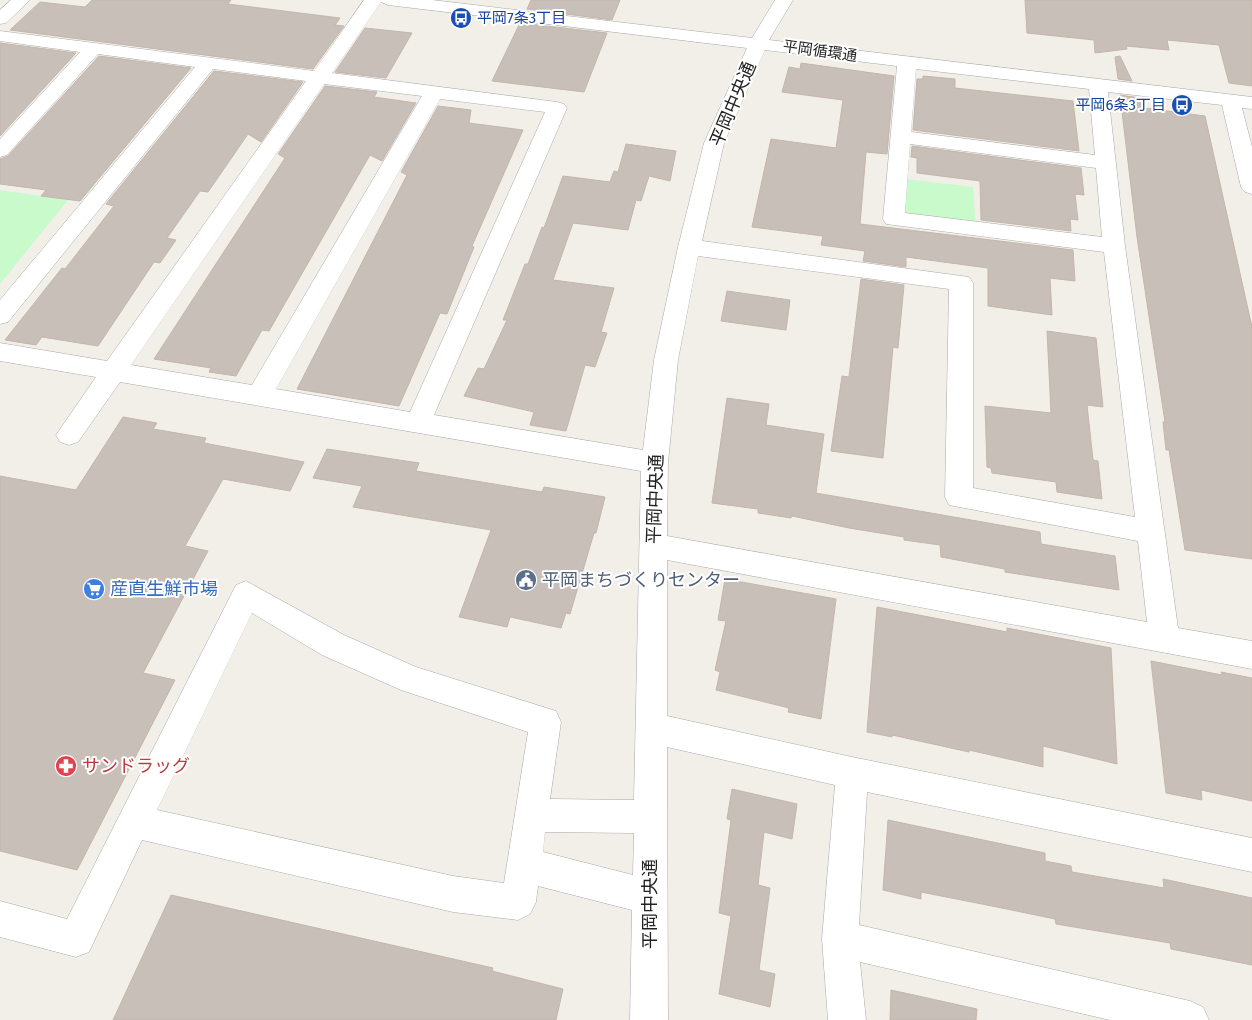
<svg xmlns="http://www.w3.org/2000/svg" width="1252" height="1020" viewBox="0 0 1252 1020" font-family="'Fira Sans','Noto Sans JP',sans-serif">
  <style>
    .park { fill: #c8facc }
    .building { fill: #c7bfb8; stroke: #c4b6ab }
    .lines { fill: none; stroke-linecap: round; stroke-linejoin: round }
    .minor-casing { stroke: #a9a9a9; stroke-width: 1 }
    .minor { fill: #fff; fill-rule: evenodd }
    .labels { text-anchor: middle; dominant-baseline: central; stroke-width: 4; stroke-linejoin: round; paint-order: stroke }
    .far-transit-label { font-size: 15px; fill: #164399; stroke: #fff; text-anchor: start }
    .far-street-label { font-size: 15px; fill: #222; stroke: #fff }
    .street-label { font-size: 18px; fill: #222; stroke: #fff }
    .service-label { font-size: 18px; fill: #4e5e75; stroke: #fff; text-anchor: start }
    .shop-label { font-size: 18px; fill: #366cbe; stroke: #fff; text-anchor: start }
    .health-label { font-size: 18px; fill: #be3a42; stroke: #fff; text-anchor: start }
  </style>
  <rect width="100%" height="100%" fill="#f2efe9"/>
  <path class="park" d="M897,178L973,187L976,229L894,219Z
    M0,190L68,200L0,284Z"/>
  <path class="building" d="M92,0H231L228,4L340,18L335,25L344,26L313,69L10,30L40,2L85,7Z
    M531,0H620L612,20L527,9Z
    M1025,0H1252V86L1229,83L1219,45L1167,40L1169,50L1126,46L1127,49L1095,53L1094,40L1027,33Z
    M520,23L607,33L584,92L492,81Z
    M365,28L412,33L386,78L335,72Z
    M0,43L76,53L0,136Z
    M99,56L191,68L80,201L41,196L46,190L0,184V159L8,156Z
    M1120,56L1132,81L1118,79L1115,57Z
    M801,63L894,76L887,154L866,152L860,224L1073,250L1075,281L1050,278L1052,315L988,306V268L906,257V267L863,261L865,251L821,245L823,236L752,227L771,139L836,148L843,100L782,92L789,67L800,69Z
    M214,71L303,82L261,142L248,134L208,192L200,191L167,238L176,240L160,263L154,262L98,346L42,337L36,345L5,340L62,268L65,269L114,206L106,204Z
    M923,76L955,79V88L1073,101L1079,151L913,130L917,79H923Z
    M325,86L377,92L374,97L416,103L382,161L370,155L269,331L262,330L236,376L209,372L211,368L154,359L285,158L278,154Z
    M1120,95L1140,98L1145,108L1205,116L1252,327V559L1185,550L1169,450H1166L1163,422H1165L1137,237Z
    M438,106L471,110L469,123L523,130L472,246L474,247L447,314L440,313L399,406L297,389L407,175L401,172Z
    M626,144L676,151L670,181L649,176L641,201L636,200L628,230L573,223L553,280L614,288L601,332L607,333L595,367L585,365L566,431L530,425L534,412L464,396L478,368L484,369L507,320H503L525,264H528L542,227L544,228L563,176L610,182L614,171L618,172Z
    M912,146L1081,168L1084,195L1075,194L1078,220L1070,219L1071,231L981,220L980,181L917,173V158L911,157Z
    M861,279L904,285L898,348L893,347L883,458L831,451L842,376L849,377Z
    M727,291L790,300L786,330L721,321Z
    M1047,331L1096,338L1103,407L1087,405L1093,460L1098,461L1102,499L1057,492L1056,482L992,473L991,468L987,467L985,406L1051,413Z
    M727,398L769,404L766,425L824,434L816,493L1040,532L1041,544L1115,556L1119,590L1005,572V569L941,557L940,545L904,540V537L849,528L792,516L791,518L758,513V509L712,503Z
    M123,417L157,423L153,429L206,438L204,443L304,462L290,491L223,479L185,546L208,551L143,673L175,680L77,870L0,851V476L76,490Z
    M327,449L419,463L416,471L542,492L544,487L605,497L596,533H594L570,614L566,613L561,628L510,617L507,627L459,617L491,530L353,507L362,486L313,478Z
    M725,579L836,599L821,719L788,712L789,708L716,690L720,672L715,670L726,621L718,620Z
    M877,607L1007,632V628L1111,648L1117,764L1043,746V767L969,750V752L892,735V737L867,732Z
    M1151,661L1222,675L1221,672L1252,678V801L1201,790L1202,800L1166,793Z
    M732,789L797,804L792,839L764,832L758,885L770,888L759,970L775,974L770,1007L719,994L731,916L719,913L731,820L727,819Z
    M888,820L1045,853V861L1071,866L1072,872L1164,888L1163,879L1252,898V965L1171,949L1170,943L1056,924L1055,919L997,907L921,892V899L883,890Z
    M171,895L493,968L492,971L563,989L556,1020H113Z
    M891,990L977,1009L976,1020H890Z"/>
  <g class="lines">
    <g class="minor-casing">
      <path id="minor" d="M11,0H30L6,23L0,24V10Z
        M364,0H432L752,38L775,0H793L769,40L1252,97V109L1242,108L1252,147V194L1245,192L1241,187L1222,105L1108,92L1125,246L1178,628L1252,641V669L667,560V716L852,757L1252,838V872L867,792L859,925L1190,1001L1203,1007L1209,1020H1110L860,962L866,1020H828L822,939L835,785L667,747L668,1020H630L632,910L538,886L536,902L530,914L518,920L453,912L142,840L89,952L76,957L0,937V901L67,919L236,585L246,581L344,635L416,667L556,711L561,722L550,799L634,800L641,471L120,382L78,442L69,445L60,442L56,435L96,377L0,361V343L107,361L306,81L213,69L8,322L0,324V300L195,67L98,54L7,155L0,157V139L80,52L0,41V31L314,71ZM381,2L388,5L747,48L704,143L678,247L654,360L643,450L434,415L567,108L564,104L557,102L332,73ZM765,50L897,66L883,219L886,224L1104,252L1135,517L973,488V283L969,277L702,241L724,143ZM916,69L1089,89L1095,155L911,132ZM324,84L422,96L252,385L131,365ZM440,99L545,112L410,412L276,389ZM910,144L1096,168L1102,237L905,213ZM698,256L949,289L945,497L949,505L1138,541L1147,622L667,536L668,463L678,360ZM252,613L322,655L401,690L528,732L504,883L453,876L157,810ZM545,832L634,833L633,875L543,852Z"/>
    </g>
    <use href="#minor" class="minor"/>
  </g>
  <defs>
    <g id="bus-disc" transform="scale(1.125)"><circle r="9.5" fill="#1a4fb4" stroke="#fff"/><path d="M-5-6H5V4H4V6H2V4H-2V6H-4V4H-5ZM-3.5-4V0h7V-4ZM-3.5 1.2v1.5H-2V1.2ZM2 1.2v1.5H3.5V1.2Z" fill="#fff"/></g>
    <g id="civic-disc" transform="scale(1.125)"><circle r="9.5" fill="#5c6f8a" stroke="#fff"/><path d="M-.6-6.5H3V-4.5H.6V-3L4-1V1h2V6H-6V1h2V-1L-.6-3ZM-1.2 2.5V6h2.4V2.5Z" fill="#fff"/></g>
    <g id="supermarket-disc" transform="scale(1.125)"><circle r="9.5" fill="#3f7fe0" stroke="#fff"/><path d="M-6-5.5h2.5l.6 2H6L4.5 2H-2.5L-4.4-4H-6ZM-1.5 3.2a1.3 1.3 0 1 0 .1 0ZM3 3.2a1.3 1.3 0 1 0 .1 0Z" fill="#fff"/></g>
    <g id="pharmacy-disc" transform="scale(1.125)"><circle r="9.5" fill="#e0444e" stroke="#fff"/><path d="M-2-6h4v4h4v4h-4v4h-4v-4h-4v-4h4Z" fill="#fff"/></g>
  </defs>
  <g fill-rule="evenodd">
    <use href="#bus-disc" x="461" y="18"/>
    <use href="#bus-disc" x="1182" y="105"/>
    <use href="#civic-disc" x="526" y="580"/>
    <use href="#supermarket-disc" x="94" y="589"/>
    <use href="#pharmacy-disc" x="66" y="766"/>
  </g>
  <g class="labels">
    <g class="far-transit-label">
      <text x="477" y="18">平岡7条3丁目</text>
      <text x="1166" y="105" text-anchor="end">平岡6条3丁目</text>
    </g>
    <g class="far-street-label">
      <text transform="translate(820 51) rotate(8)">平岡循環通</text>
    </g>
    <g class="street-label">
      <text transform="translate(733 104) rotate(-67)">平岡中央通</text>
      <text transform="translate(655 499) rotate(-88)">平岡中央通</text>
      <text transform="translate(650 904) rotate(-90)">平岡中央通</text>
    </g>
    <g class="service-label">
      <text x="542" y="580">平岡まちづくりセンター</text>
    </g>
    <g class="shop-label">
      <text x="110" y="589">産直生鮮市場</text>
    </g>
    <g class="health-label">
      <text x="82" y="766">サンドラッグ</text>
    </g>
  </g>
</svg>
